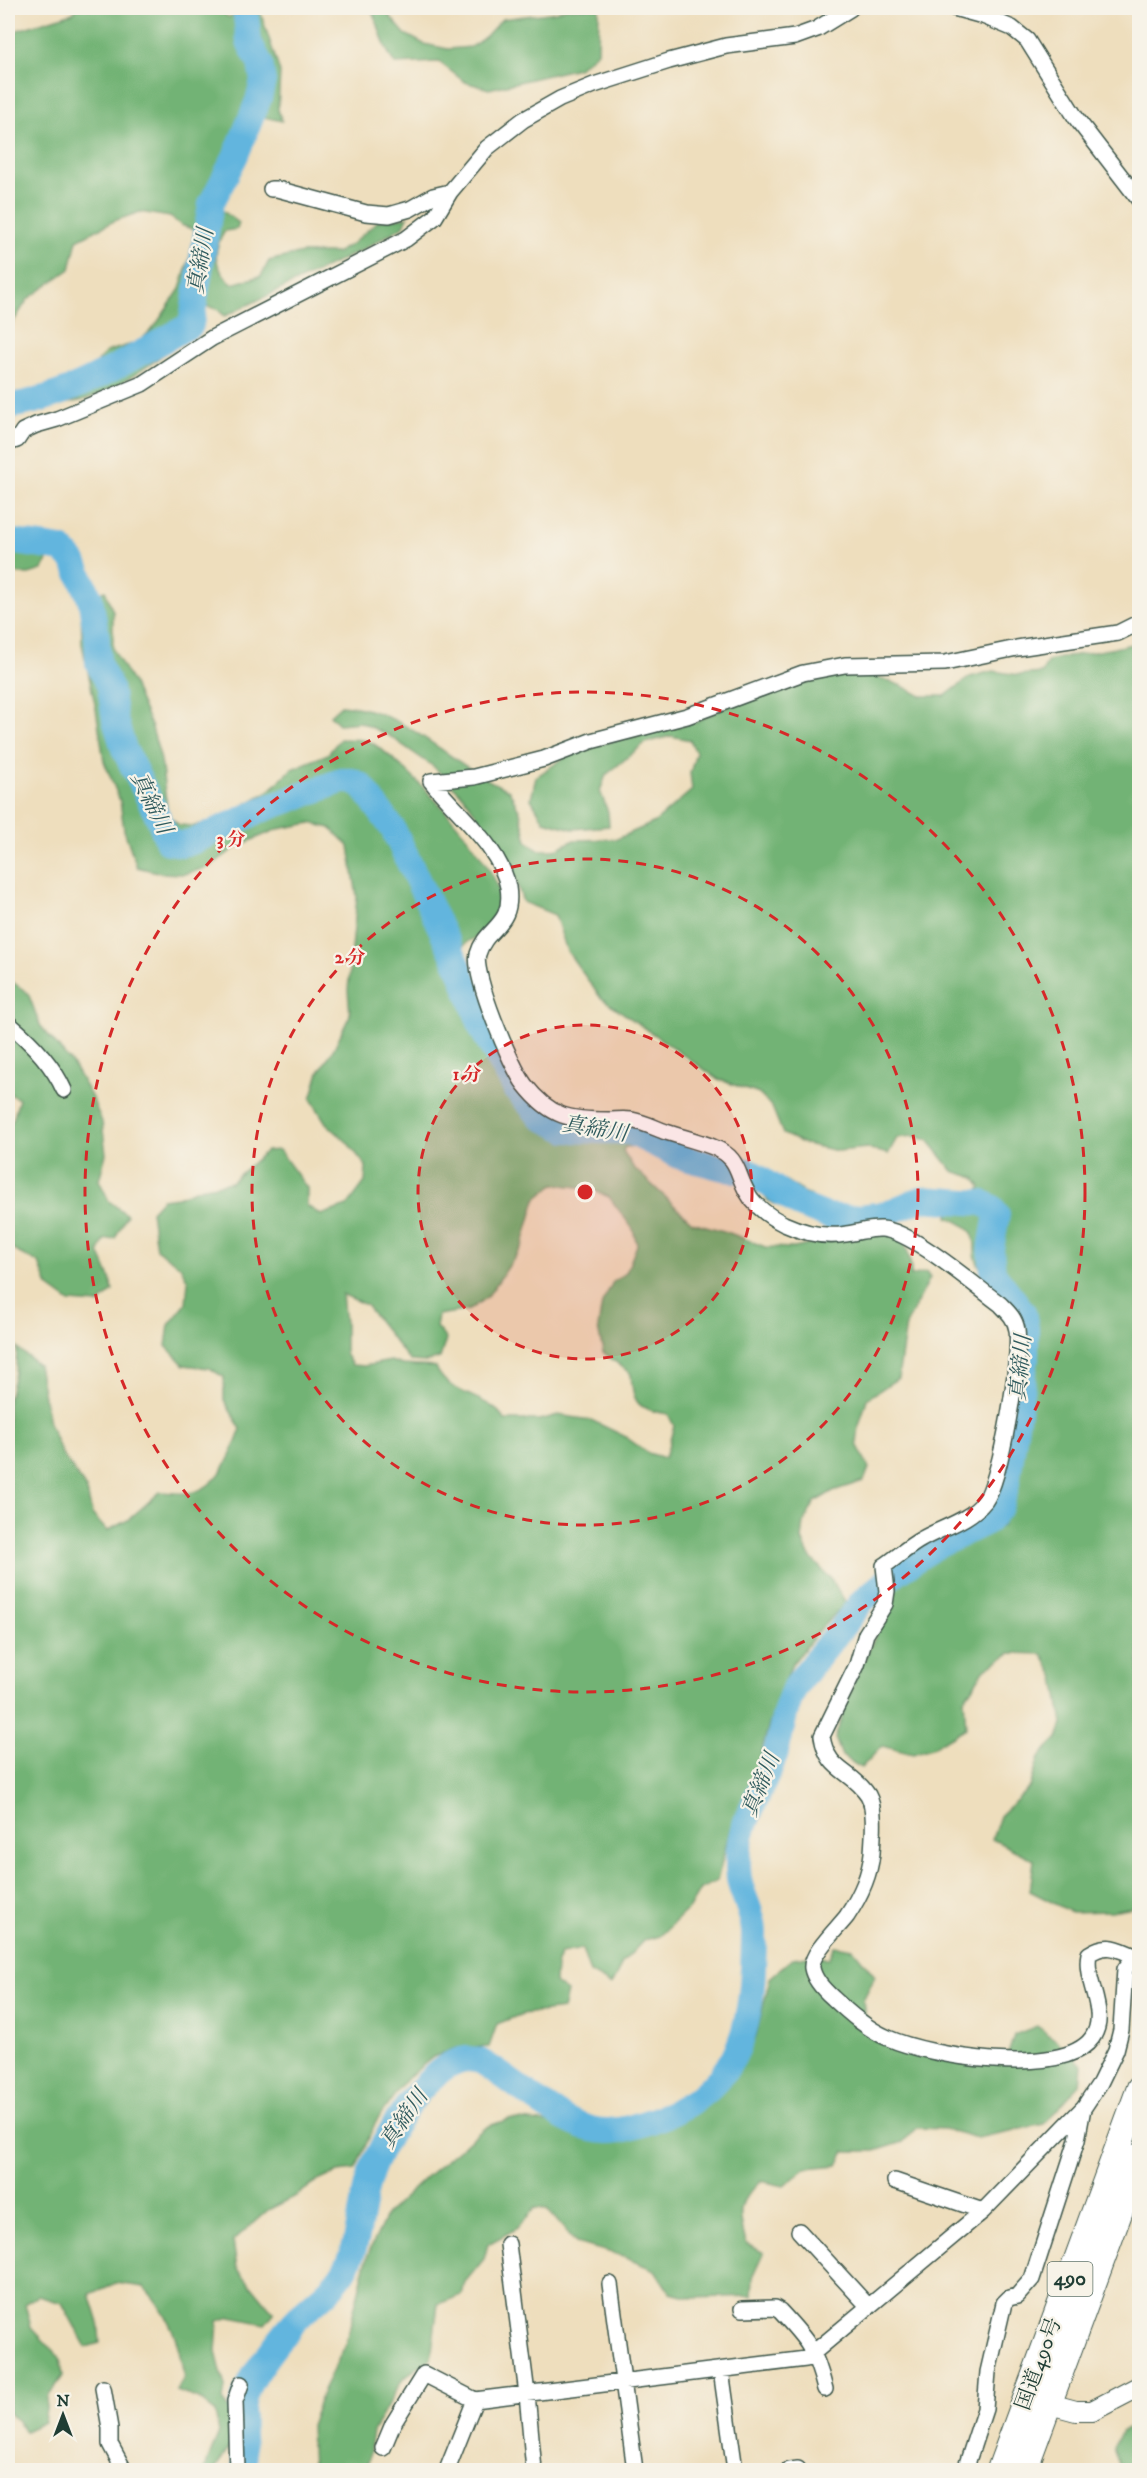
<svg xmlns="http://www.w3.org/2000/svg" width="1147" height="2478" viewBox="0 0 1147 2478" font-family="'IM FELL DW Pica','Noto Serif JP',serif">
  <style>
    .forest { fill: #72b375; stroke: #487854; stroke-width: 1.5; fill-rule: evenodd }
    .water { fill: #62b5de; stroke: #407989; stroke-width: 1.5 }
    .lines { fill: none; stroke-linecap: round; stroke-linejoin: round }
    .river { stroke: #62b5de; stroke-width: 26 }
    .minor-casing { stroke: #3e5549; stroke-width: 18 }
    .tertiary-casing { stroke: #3e5549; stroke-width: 22 }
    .trunk-casing { stroke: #3e5549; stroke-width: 28 }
    .minor { stroke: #fff; stroke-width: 15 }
    .tertiary { stroke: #fff; stroke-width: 20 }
    .trunk { stroke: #fff; stroke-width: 26 }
    .ring { fill: none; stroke: #d62828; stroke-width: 3; stroke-dasharray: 10 8 }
    .labels { text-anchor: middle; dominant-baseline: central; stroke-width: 4.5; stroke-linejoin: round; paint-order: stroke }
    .shield { fill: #f7f3e8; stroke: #60746a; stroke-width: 1.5 }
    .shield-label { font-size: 20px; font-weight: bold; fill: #1f3d34 }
    .street-label { font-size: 21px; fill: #1f3d34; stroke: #f7f3e8 }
    .water-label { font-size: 22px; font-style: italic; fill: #305b5e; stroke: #f7f3e8 }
    .centre { fill: #d62828; stroke: #f7f3e8; stroke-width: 3 }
    .ring-label { font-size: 18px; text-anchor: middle; font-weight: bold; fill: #d62828; stroke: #f7f3e8; stroke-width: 4.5; stroke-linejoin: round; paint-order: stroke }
  </style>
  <rect width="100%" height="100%" fill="#f7f3e8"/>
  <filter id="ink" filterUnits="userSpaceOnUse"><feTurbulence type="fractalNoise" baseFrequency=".0167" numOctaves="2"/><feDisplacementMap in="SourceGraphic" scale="12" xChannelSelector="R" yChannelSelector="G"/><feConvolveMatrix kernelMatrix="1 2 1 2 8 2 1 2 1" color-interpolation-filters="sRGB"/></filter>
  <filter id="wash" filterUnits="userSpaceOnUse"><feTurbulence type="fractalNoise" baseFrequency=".008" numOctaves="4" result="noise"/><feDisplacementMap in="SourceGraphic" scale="24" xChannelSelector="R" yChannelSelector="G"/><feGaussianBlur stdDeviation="1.35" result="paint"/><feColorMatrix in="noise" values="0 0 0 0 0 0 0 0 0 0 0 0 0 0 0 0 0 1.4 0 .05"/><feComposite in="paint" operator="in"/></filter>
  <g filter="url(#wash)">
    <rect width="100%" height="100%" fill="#eedebd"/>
    <path class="forest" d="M77,8H212L218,9L228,17L245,13L246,8H259L280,72L278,110L282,121L259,116L232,151L215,205L239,223L237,229L225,231C211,252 214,267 232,284L261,276L269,261L302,253H336L352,244L378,221L408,217L404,226L362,250L225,316L217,309L206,306C202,313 199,321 194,326C169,355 97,407 59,403L57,389L94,366L106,352L139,342L155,326L180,289L196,237L201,232L181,225L170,217L140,212L114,221L77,240L70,269L28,299L8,330V33L73,13Z
      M370,8H383L405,34L424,44L448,49L471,47L486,36L502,19L556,12L566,8H599L598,52L578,68L489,89L465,82L439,62L395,64C380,43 382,28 370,8Z
      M8,544L48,552V558L42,570L29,574L8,573Z
      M105,590L113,612V649L132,682L152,728L161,760L168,815L179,825L195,826L219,819L269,791L292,769L328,754L340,739C350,740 364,738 372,743C405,763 505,866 501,905C500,914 488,931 480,936C472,940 468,939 462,947C465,975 481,1003 491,1029C498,1048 501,1074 511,1091C538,1141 589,1151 637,1127L730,1163L735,1180L688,1167L638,1146L625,1147L623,1151L633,1167L692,1222L727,1232L765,1247L794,1248L822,1242L827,1228L768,1201L754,1182L759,1173L786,1181L823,1204L858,1209L891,1220C903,1239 912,1254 911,1276L926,1272L930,1278L906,1325L898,1378L867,1399L859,1426L857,1444L869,1468L864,1481L833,1491L815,1502L804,1522L802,1540L810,1557L831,1579L846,1603L823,1626L792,1664L769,1724L755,1775L730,1830L717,1881L700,1889L689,1908L660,1936L644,1940L623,1962L611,1985L590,1973L582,1949L561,1953L556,1965L555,1983L567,1992L563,2009L522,2014L497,2024L489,2047L456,2048L433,2057L406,2079L376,2121L355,2170L338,2172L318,2181L294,2197L268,2210L233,2241L237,2268L274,2313L265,2324L231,2317L218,2321L216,2352L225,2387L223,2401L234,2416L235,2437L215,2470H204L219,2432L215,2412L199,2399L176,2391L184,2378C179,2340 170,2315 144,2287L116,2283L90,2294L98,2320L100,2343L86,2347L62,2303L38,2296L25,2304L31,2327L60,2358L63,2376L48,2397L44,2422L25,2431L8,2412V1397L10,1394L16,1367L17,1348L38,1365L49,1423L62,1454L86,1488L92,1514L107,1531L128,1520L160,1492C169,1492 180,1494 189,1493C220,1488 232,1454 241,1429L224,1400V1377L209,1368L184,1365L166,1346L169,1325L186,1304L188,1281L180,1266L156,1249L151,1211L162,1199L178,1197L200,1188L231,1182L266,1151L279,1150L307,1188V1206L321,1215L347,1206L365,1182L366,1166L347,1142L326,1123L311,1099L319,1072L333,1050L350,1015L348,990L357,897L349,846L330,828L311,823L278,829L238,846L209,867L184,874L161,873L137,867L124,830L120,801L104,761L96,709L82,644L81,601ZM554,1184L587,1188L609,1197L633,1229L637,1245L626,1273L613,1282L602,1303L598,1328L603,1352L631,1374C633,1404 637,1409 668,1414L674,1426L665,1458L648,1453L624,1436L591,1420L558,1415L540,1420H505C502,1416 499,1411 495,1409C479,1395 444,1391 436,1367L402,1365L391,1361L364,1366L352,1365L345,1354V1324L342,1294L366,1305L410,1361L426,1362L440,1358L446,1339L436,1327L438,1315L469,1310L488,1296L522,1247L536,1199Z
      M1139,642V1906L1111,1911L1071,1912L1030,1891L1034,1860L992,1839L1000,1816L1030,1787L1039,1757L1058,1738L1063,1724L1055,1678L1042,1654L1010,1653L985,1669L964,1699L966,1728L934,1747L913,1754L882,1746L861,1768L842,1756L835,1738L854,1682L883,1620L895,1602V1584L918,1568L1002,1526C1018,1478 1057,1334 1018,1294C1011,1287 998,1287 990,1280C986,1278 984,1272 981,1269C965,1246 991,1235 948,1217L951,1206L970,1205L981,1187L975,1178L953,1171L928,1140L913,1136L897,1138L888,1154L867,1148L838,1151L805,1144L783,1134L772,1107L759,1094L718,1079L600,997L567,951L555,915L523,902L510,861L464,797L434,767L388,735L360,722L339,724L330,715L341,705C408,709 450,766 509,790L520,812L527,841L538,850H555L574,840L617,839L655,822L692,790L690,773L696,753L690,740L671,736L645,743L606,775L600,791L608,812L609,826L573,829L544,821L531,799L536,777L570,754L596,745L696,722L733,703L835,675L869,674L902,686L921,696H945L970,677L993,671L1019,675L1042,673L1048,661C1079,653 1109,651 1139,642Z
      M8,979L28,993L40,1025L73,1065L92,1098L102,1122L106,1154L99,1180L109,1201L127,1215L115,1238L104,1240L99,1252L110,1278L113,1291L98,1304L70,1302L48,1286L39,1263L17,1252L8,1245V1127L13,1120L19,1099L8,1093Z
      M835,1946L853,1949L875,1976L863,2000L866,2031L906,2052L958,2061L1005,2064L1014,2035L1037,2026L1057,2041L1082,2065L1080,2084L1044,2124L977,2138L944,2129L916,2128L903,2142L875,2151H845L838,2165L806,2168L784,2186L761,2181C736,2201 738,2214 746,2243L764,2253L753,2277L752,2296L692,2298L670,2293L655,2270L616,2254L576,2243L547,2209L535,2208L516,2229L488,2244L484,2259L465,2282L462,2295L438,2304L431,2358L403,2378L373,2432L367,2470H312L310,2425L324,2388L345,2346L368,2254L387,2214L428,2175L486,2127L509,2119L550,2123L596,2138L626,2139L670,2123L712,2098L740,2067L756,2036L770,1978L793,1958L808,1956L829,1958Z
      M1139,2424V2470H1121L1113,2447L1122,2431Z"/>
    <path class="water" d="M255,2375L249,2428L252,2470H242V2388Z"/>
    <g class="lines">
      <path class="river" d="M8,406C74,398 132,356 191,325L211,204L236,155L259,98L263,81L260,63L249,42L245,8
        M8,541L62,549L74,562L90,598L97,638L98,663L110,687L115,720L124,749L159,819L168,842L181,844L192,842L264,809L341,781H352L362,786L393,829L460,969L483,1031L516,1089L541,1117L567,1130L630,1132L681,1157L730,1170L749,1171L799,1205L827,1216L852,1218L885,1214L921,1199L983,1203L991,1207L997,1214L991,1249L993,1273L1023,1312L1026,1328V1359L1006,1489L1000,1507L988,1521L933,1548L896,1573L861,1602C841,1632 814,1658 795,1688C783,1709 782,1735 774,1758C765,1783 750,1807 742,1833C738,1848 736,1872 741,1887C746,1902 754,1918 754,1934C753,2018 747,2086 657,2119C636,2126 615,2135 591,2129C555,2121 514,2080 480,2061C476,2060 470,2059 466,2059C427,2063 379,2144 369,2178C360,2207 360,2240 347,2266C336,2287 316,2300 300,2316C285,2331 248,2378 244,2398C239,2420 243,2448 245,2470"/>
    </g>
  </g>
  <g filter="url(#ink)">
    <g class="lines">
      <g class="minor-casing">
        <path id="minor" d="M954,8L983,16L1012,28L1027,40L1076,118L1140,201
          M271,189H277L366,213L389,215L410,209L433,196L450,192
          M8,443L17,440L23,431L36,425L57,419L142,384L212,338L406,239L435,217L450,192L487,148L523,120L560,99L594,85L669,61L726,46L795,37L817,29L851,8
          M431,781C455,812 501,848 508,887C514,927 486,926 478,954C472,974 511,1067 525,1085C551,1118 570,1120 608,1120C616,1120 624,1119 631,1120C643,1122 655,1128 666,1132C681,1137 698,1141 713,1147C739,1157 736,1172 747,1192C755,1207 770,1217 784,1224C804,1233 825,1238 846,1234C858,1233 869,1228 882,1229C912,1231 974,1285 1000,1304C1008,1312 1015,1318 1017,1330C1021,1359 1001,1479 985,1501C969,1521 943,1527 922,1539C909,1546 897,1557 884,1566L887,1591L885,1604L866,1634L857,1665L822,1736C827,1772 851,1769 868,1795C876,1809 873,1837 872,1853C870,1875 859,1898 847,1916C838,1928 810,1954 812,1968C814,1980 824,1990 833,1998C849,2013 867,2029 888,2038C928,2056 1063,2079 1092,2038C1110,2012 1083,1981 1089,1954C1107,1942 1117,1949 1135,1956L1140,1955
          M431,781L474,777L544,759L591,741L687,716L803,673L845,665L945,663L1017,648L1118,633L1140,622
          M8,1023C30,1041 52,1063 64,1090
          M895,2181L983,2211
          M799,2231L869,2307
          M508,2244L527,2394L534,2470
          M610,2284L635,2470
          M742,2309L775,2308L780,2311C808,2341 815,2349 825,2389
          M721,2370L735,2470
          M103,2388L110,2428V2444L124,2470
          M383,2448L393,2424L424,2374L475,2400
          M237,2470L235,2401L241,2384
          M447,2470L475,2400L806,2359L983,2211L1084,2107L1100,2083L1116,2050L1121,2030L1125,1969L1135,1956
          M789,2470L798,2469
          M965,2470L985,2409L988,2372L1004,2303L1009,2298L1017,2296L1032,2279L1077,2140L1083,2108"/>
      </g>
      <g class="tertiary-casing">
        <path id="tertiary" d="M1035,2400L1076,2411H1092L1140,2386"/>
      </g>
      <g class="trunk-casing">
        <path id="trunk" d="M1000,2470L1140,2088
          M1024,2470L1140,2156"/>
      </g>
      <use href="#minor" class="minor"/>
      <use href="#tertiary" class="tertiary"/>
      <use href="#trunk" class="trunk"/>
    </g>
  </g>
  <circle cx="585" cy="1192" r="167" fill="#d62828" fill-opacity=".12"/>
  <g class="ring">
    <circle cx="585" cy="1192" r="167"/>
    <circle cx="585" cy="1192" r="333"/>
    <circle cx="585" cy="1192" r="500"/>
  </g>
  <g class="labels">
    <rect class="shield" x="1047.5" y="2262" width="45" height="34" rx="4.5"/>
    <g class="shield-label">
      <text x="1070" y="2279">490</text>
    </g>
    <g class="street-label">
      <text transform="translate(1039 2364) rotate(-70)">国道490号</text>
    </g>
    <g class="water-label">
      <text transform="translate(201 261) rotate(-81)">真締川</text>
      <text transform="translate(151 803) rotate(64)">真締川</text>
      <text transform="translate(595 1129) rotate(9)">真締川</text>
      <text transform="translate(1021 1368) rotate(-85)">真締川</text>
      <text transform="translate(761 1785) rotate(-68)">真締川</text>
      <text transform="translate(404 2119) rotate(-55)">真締川</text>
    </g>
  </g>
  <circle cx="585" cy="1192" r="9" class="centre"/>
  <g class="ring-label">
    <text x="231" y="845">3 分</text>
    <text x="350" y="963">2 分</text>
    <text x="467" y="1080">1 分</text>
  </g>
  <rect width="1147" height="2478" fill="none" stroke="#f7f3e8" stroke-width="30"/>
  <g transform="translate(63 2415)" stroke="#f7f3e8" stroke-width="4.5" paint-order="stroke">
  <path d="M0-4.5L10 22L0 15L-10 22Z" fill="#1f3d34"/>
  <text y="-9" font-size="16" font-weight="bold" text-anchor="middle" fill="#1f3d34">N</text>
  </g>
</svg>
